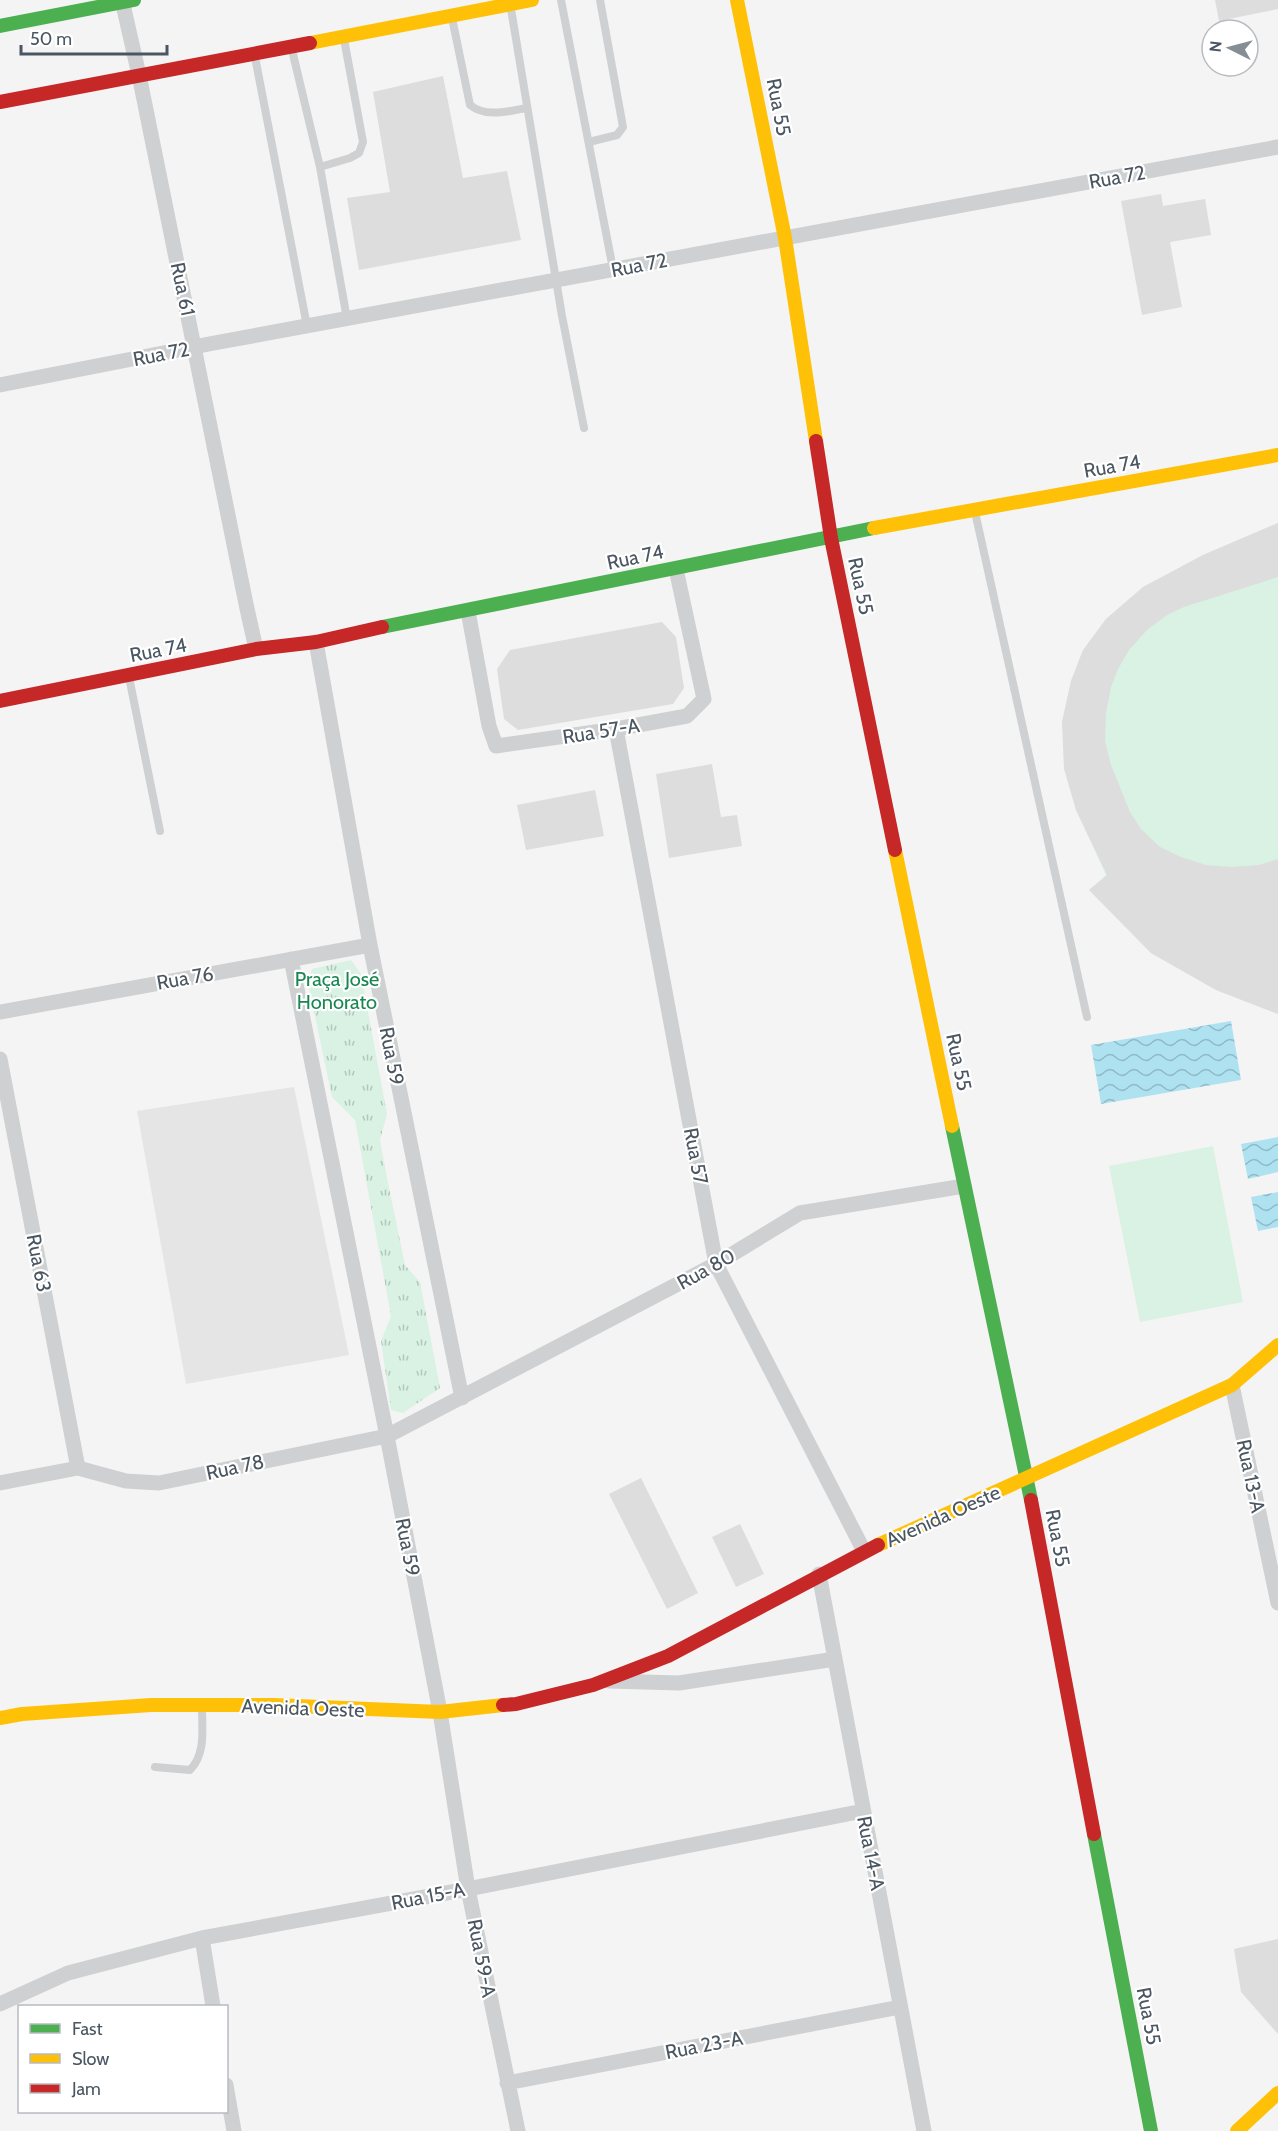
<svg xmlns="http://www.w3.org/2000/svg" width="1278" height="2131" viewBox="0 0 1278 2131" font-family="Cabin,sans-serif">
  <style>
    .education { fill: #e6e5e6 }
    .grass { fill: url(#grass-tufts) }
    .pitch { fill: #d9f2e3 }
    .water { fill: url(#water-waves) }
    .building { fill: #ddddde }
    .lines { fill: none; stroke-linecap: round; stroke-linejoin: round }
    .lane { stroke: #ced0d2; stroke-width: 8 }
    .street { stroke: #ced0d2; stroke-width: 15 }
    .fast { stroke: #4caf50; stroke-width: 14 }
    .slow { stroke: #ffc107; stroke-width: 14 }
    .jam { stroke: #c62828; stroke-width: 14 }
    .labels { text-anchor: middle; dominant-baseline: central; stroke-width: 4.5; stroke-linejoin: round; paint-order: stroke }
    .street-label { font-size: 20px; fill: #4a5661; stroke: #fff }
    .park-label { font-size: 20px; fill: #17864f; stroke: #fff }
  </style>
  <defs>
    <pattern id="grass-tufts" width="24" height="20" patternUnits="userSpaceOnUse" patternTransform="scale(1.5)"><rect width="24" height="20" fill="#d9f2e3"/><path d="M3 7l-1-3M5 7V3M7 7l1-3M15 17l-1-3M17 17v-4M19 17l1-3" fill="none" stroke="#b2c7bb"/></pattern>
    <pattern id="water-waves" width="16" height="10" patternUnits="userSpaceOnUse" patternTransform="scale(1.5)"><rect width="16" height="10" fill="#aee2f0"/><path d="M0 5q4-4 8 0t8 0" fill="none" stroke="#90bac6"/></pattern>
  </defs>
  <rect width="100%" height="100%" fill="#f4f4f4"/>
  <path class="education" d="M294,1087L349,1355L186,1384L137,1111Z"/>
  <path class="grass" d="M351,960L361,974L387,1114L380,1140L387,1178L405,1265L420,1282L440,1388L403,1413L391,1410L381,1341L391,1316L355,1120L332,1097L308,983L312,969Z"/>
  <path class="pitch" d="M1278,523V1014L1216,990L1151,953L1089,890L1106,875L1076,810L1062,722L1071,681L1083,650L1106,619L1143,587L1203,555Z
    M1213,1146L1243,1302L1140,1322L1109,1166Z"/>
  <path class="water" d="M1231,1021L1241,1080L1101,1104L1091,1045Z
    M1278,1137V1172L1248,1179L1241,1144Z
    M1278,1192V1227L1258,1231L1251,1197Z"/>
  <path class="building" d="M1215,0H1278V9L1219,21Z
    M443,76L463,178L507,171L521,240L359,270L347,198L390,192L373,92Z
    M1161,194L1163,206L1205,199L1211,235L1170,242L1182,307L1142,315L1121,201Z
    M1278,523V577L1184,607L1167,615L1147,630L1129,650L1118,669L1111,687L1106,713L1105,741L1111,765L1130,812L1141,829L1160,847L1181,857L1206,865L1232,867L1259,865L1278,859V1014L1216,990L1151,953L1089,890L1107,875L1076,810L1064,769L1062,722L1071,681L1083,650L1106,619L1143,587L1203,555Z
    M662,622L676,637L684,688L673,704L518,730L504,719L497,669L510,650Z
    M712,764L721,817L737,815L742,846L669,858L656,774Z
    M595,790L604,836L526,850L517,805Z
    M641,1478L698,1593L667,1609L609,1494Z
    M740,1524L764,1574L736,1587L712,1537Z
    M1278,1939V2034L1241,1992L1234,1949Z"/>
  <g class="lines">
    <path class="lane" d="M561,0L613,269
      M511,9L562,316L584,428
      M452,18L470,105C486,118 509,111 527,108
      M292,50L320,167L347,319
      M255,57L307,326
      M589,142L617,135L623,127L600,0
      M320,167L350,158L359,153L363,142L344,39
      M975,512L1087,1017
      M129,677L160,831
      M155,1767L190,1770C206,1754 202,1729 202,1708"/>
    <path class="street" d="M122,0L139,75L246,604L256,649
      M0,385L214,343L1278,147
      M468,611L489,726L496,746L616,729L687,716L704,699L676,569
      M316,642L370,945L462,1398
      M616,729L716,1264L864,1551
      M291,959L387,1436L440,1712L468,1889L518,2131
      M0,1012L370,945
      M0,1059L78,1468
      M1232,1385L1278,1603
      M0,1483L78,1468L126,1481L159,1483L387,1436L716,1264L800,1213L964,1186
      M819,1574L924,2131
      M609,1681L679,1683L835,1659
      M202,1938L213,2006
      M0,2004L68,1973L202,1938L468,1889L863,1811
      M507,2083L900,2007
      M226,2085L234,2131"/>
    <path class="fast" d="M0,26L134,0
      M382,627L874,528
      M952,1126L1031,1500
      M1094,1834L1151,2131"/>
    <path class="slow" d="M737,0L785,238L816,441
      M310,43L532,0
      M874,528L1278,455
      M895,850L952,1126
      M878,1545L1232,1385L1278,1345
      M0,1718L22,1714L151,1705H273L440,1712L503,1705
      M1237,2131L1278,2093"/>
    <path class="jam" d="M0,102L310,43
      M816,441L831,538L895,850
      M0,701L256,649L316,642L382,627
      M1031,1500L1094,1834
      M503,1705L516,1704L593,1685L668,1656L878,1545"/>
  </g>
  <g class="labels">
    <g class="street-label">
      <text transform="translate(779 107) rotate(79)">Rua 55</text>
      <text transform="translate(1117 177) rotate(-10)">Rua 72</text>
      <text transform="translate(639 265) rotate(-11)">Rua 72</text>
      <text transform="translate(183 289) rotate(78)">Rua 61</text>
      <text transform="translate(161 354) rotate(-11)">Rua 72</text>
      <text transform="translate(1112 466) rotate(-10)">Rua 74</text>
      <text transform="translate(635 557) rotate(-12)">Rua 74</text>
      <text transform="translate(861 586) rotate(78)">Rua 55</text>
      <text transform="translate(158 650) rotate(-11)">Rua 74</text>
      <text transform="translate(601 731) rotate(-9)">Rua 57-A</text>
      <text transform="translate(185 978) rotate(-10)">Rua 76</text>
      <text transform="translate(392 1056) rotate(79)">Rua 59</text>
      <text transform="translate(959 1062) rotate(78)">Rua 55</text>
      <text transform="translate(696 1156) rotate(79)">Rua 57</text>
      <text transform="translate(39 1263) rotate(79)">Rua 63</text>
      <text transform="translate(706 1269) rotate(-29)">Rua 80</text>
      <text transform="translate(235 1467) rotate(-12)">Rua 78</text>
      <text transform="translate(1251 1476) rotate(78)">Rua 13-A</text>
      <text transform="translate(943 1516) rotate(-24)">Avenida Oeste</text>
      <text transform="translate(1058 1538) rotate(79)">Rua 55</text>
      <text transform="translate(408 1547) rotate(79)">Rua 59</text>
      <text transform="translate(303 1708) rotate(2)">Avenida Oeste</text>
      <text transform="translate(871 1853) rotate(79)">Rua 14-A</text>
      <text transform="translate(428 1896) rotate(-11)">Rua 15-A</text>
      <text transform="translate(482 1958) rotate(79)">Rua 59-A</text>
      <text transform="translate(1149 2016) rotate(79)">Rua 55</text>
      <text transform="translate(704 2045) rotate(-11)">Rua 23-A</text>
    </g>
    <g class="park-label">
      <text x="337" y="979">Praça José<tspan x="337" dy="23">Honorato</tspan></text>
    </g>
  </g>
  <rect x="18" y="2005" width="210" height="108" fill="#ffffff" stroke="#b7bbc0" stroke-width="1.5"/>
  <rect x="30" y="2024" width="30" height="9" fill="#4caf50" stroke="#b7bbc0" stroke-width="1.5"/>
  <text x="72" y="2035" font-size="18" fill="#4a5661">Fast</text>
  <rect x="30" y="2054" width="30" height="9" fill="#ffc107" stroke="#b7bbc0" stroke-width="1.5"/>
  <text x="72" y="2065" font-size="18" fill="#4a5661">Slow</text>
  <rect x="30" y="2084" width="30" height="9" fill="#c62828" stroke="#b7bbc0" stroke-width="1.5"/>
  <text x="72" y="2095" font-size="18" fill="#4a5661">Jam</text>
  <g transform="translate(1230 48) rotate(276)"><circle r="28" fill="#ffffff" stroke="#b7bbc0" stroke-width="1.5"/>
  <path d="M0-4.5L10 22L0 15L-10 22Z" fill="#868d94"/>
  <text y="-9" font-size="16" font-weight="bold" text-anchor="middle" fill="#4a5661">N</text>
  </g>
  <path d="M21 45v9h146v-9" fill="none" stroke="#4a5661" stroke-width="3"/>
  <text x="30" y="45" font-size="18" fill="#4a5661" stroke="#ffffff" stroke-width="4.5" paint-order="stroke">50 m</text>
</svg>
